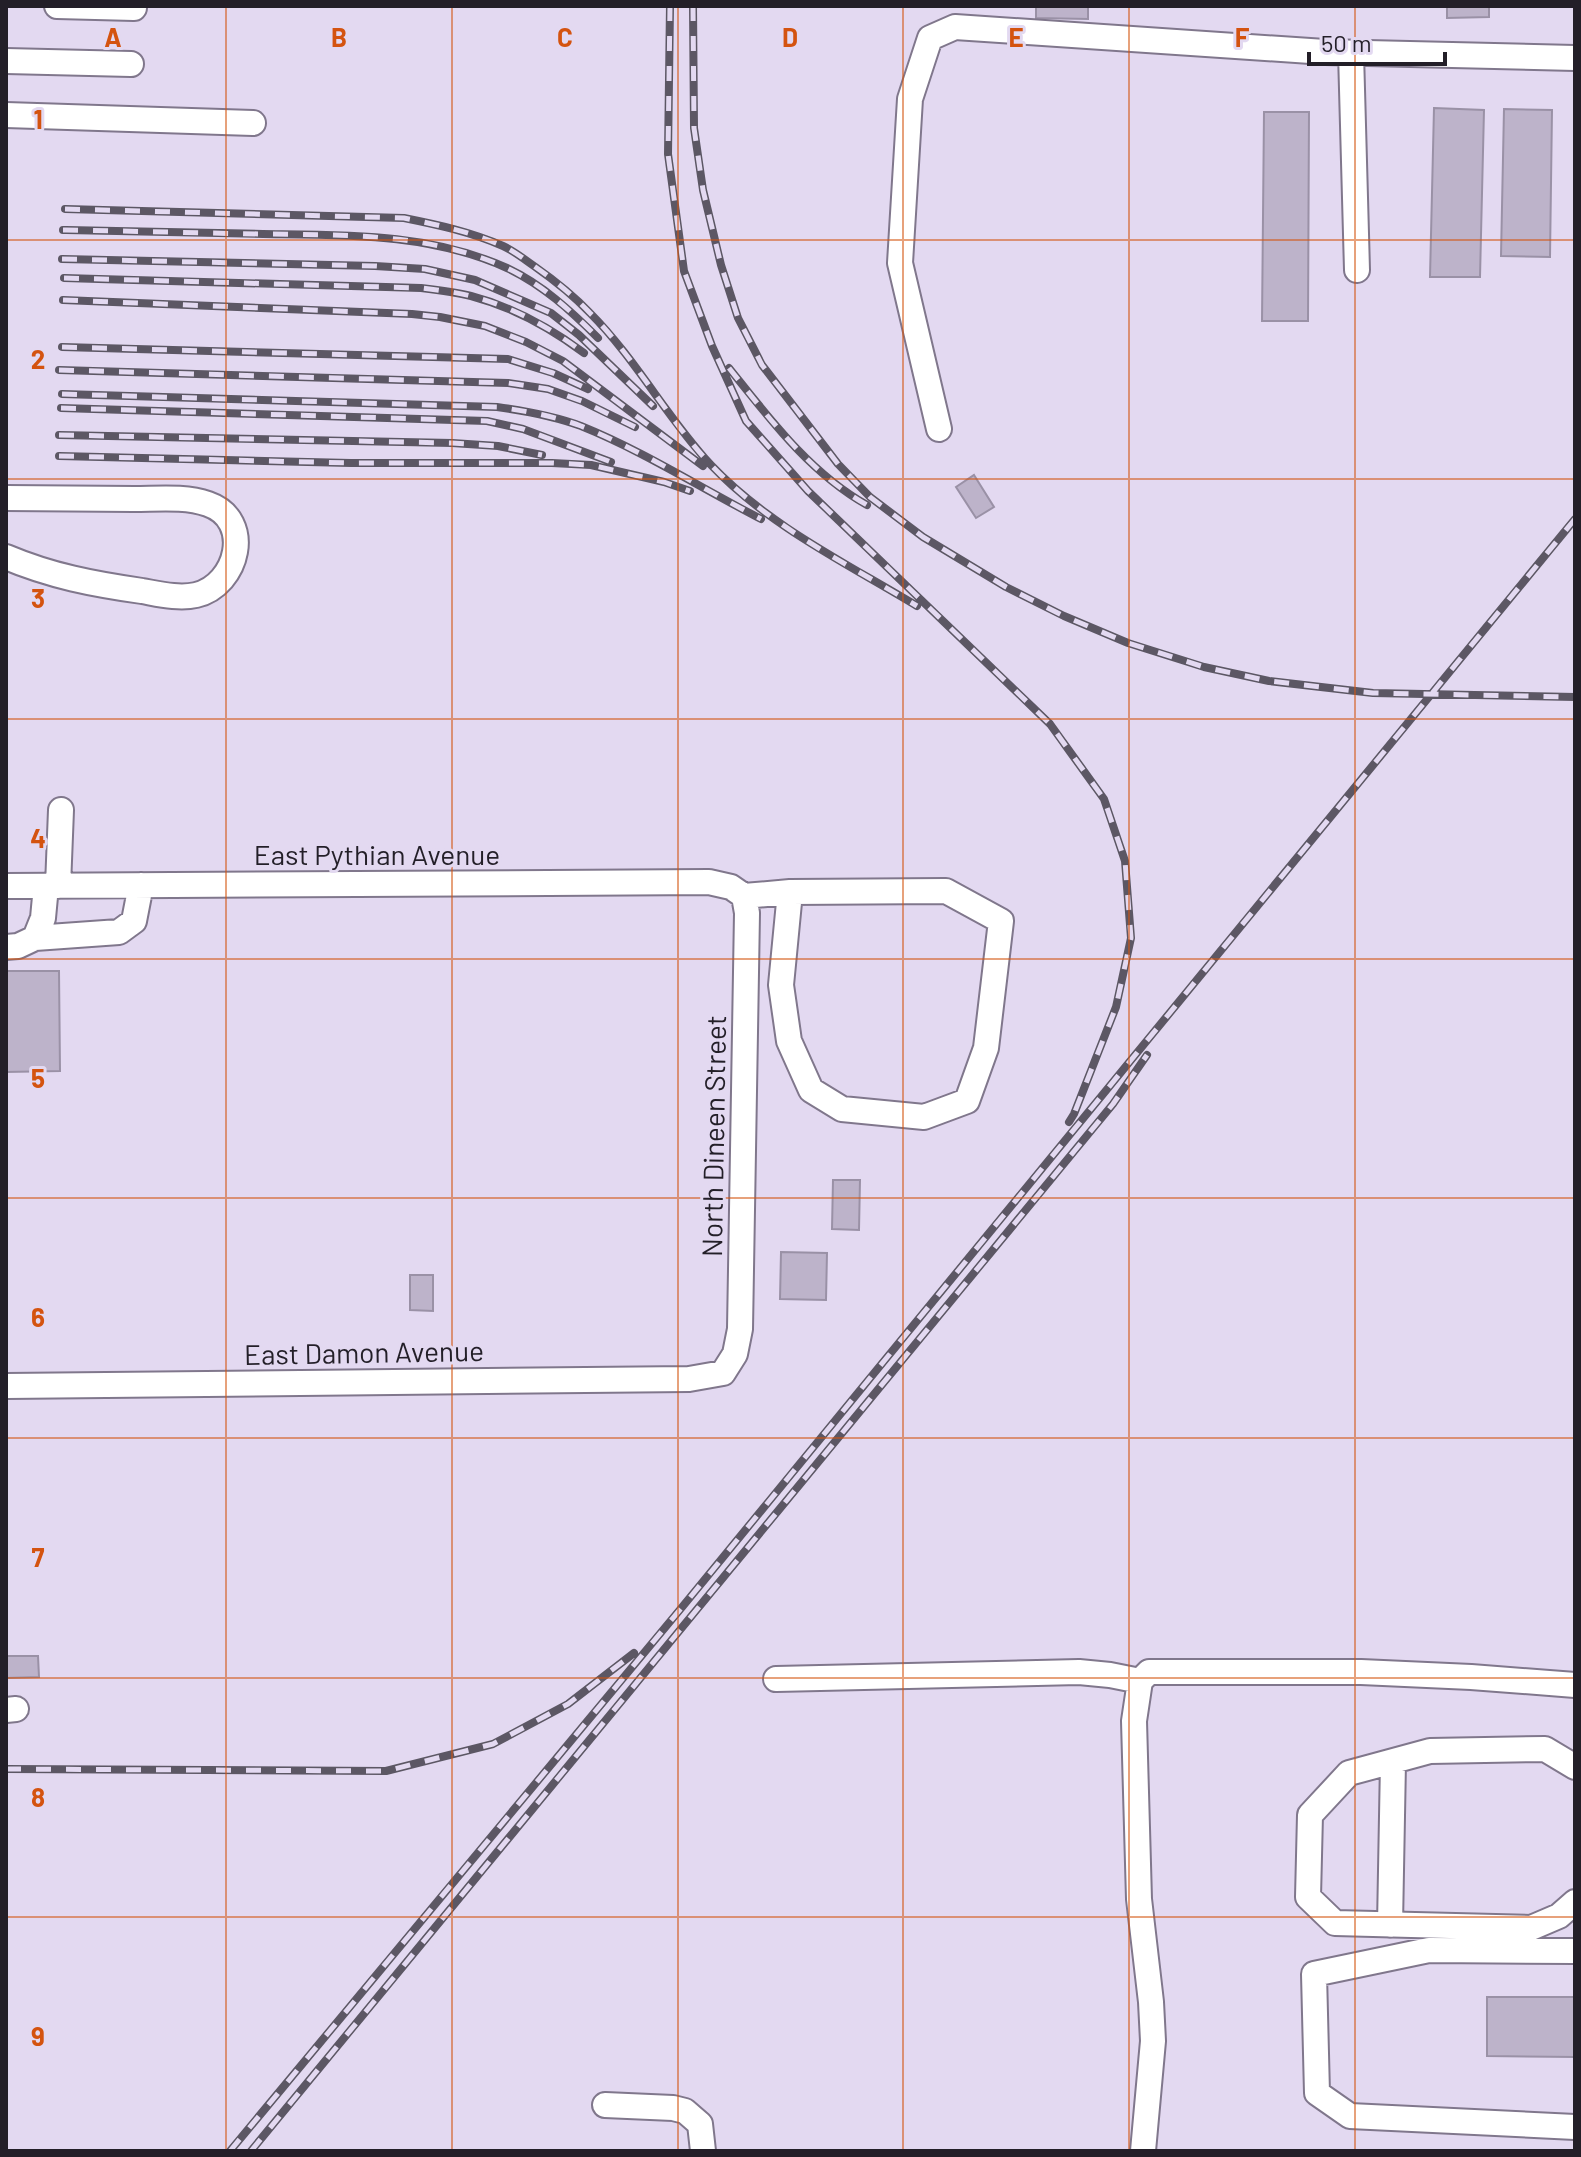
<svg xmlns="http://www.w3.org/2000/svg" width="1581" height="2157" viewBox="0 0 1581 2157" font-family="Barlow,sans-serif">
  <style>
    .building { fill: #bdb3ca; stroke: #9a91a6; stroke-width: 2 }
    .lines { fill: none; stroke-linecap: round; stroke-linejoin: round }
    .minor-casing { stroke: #80778c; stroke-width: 28 }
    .minor { stroke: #fff; stroke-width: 24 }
    .rail-casing { stroke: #5c5764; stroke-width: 8 }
    .rail { stroke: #e3d9f1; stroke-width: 5; stroke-dasharray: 15; stroke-linecap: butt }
    .grid { fill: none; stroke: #d4530f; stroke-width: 2; stroke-opacity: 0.55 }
    .labels { text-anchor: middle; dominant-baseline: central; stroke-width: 6; stroke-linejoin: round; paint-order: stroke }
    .street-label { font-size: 28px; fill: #231f28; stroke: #e3d9f1 }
    .grid-label { font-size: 26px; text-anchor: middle; font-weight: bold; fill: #d4530f; stroke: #e3d9f1; stroke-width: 6; stroke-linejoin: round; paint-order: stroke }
  </style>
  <rect width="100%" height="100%" fill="#e3d9f1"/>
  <path class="building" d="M1036,6H1088V19L1036,18Z
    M1447,6H1489V17L1447,18Z
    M1434,108L1484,110L1480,277H1430Z
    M1504,109L1552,110L1550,257L1501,256Z
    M1264,112H1309L1308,321H1262Z
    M974,475L994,507L976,518L956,487Z
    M6,971H59L60,1071L6,1072Z
    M833,1180H860L859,1230L832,1229Z
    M781,1252L827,1253L826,1300L780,1299Z
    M410,1275H433V1311L410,1310Z
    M6,1656H38L39,1677L6,1678Z
    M1487,1997H1575V2057L1487,2056Z"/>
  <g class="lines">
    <g class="minor-casing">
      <path id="minor" d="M57,6L134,8
        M1351,53L1357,270
        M6,61L131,64
        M6,115L253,123
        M939,429L900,263L910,99L930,38L955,27L1325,52L1575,58
        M6,498C49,498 92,499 134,499C158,499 185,496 208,504C254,520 238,585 196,595C179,599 159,594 142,591C93,584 51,576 6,557
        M6,886L709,882L731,887L744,896
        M58,886L61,810
        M744,896L790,892L946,891L1001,921L986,1048L967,1101L924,1117L842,1109L811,1090L789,1041L781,985L790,892
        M35,938L119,932L134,921L141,885
        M6,947L18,946L35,938L43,918L46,886
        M6,1386L689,1379L723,1373L735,1354L740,1329L747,913L744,896
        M776,1679L1079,1672L1110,1675L1140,1681
        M6,1710L16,1709
        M1575,1767L1545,1749L1430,1751L1349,1773L1310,1815L1308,1897L1335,1923L1531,1928L1559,1916L1575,1902
        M1390,1925L1393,1762
        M1575,1951L1429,1950L1314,1974L1317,2093L1350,2116L1575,2127
        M605,2105L673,2108L685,2111L700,2124L703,2151
        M1143,2151L1153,2041L1151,2002L1139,1899L1134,1721L1140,1681L1149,1672H1361L1471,1677L1575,1685"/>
    </g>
    <use href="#minor" class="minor"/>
    <g class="rail-casing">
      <path id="rail" d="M670,6L668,154L684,271L712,346L746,421L808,491L1050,724L1104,799L1125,861L1131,938L1116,1007L1074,1114L1069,1122
        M693,6L694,128L703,190L721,265L738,318L762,365L838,464L870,497L923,537L1006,587L1064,616L1128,643L1204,667L1269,681L1373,693L1575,697
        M65,209L404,218C439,225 471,232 503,246C514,251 524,259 534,266C554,280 573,295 590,313C636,359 667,418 711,465C769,526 846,563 917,606
        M63,230C130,231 197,233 263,234C347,235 430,233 507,268C543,285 571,311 598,338
        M62,259L375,266L425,269L475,280L551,313L579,335L653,406
        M64,278L421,288C438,290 455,292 471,296C513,307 549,327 584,353
        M63,300L412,314L440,317L485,326L526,342L563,361L703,466
        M62,347L508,359L553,373L588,389
        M729,368C769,418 810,473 867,505
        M59,370L508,383L548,389L582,401L635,427
        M62,394L497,407C526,411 554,416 581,426C643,451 701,488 761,519
        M61,408L487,421L523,429L611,462
        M59,435L452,443L498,446L542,455
        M59,456L351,463H552L591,465L664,482L690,491
        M6,1769L386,1771L493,1744L568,1704L634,1653
        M230,2151L683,1606L1575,519
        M251,2151L1113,1104L1147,1055"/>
    </g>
    <use href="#rail" class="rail"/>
  </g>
  <path class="grid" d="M226,6V2151M452,6V2151M678,6V2151M903,6V2151M1129,6V2151M1355,6V2151M6,240H1575M6,479H1575M6,719H1575M6,959H1575M6,1198H1575M6,1438H1575M6,1678H1575M6,1917H1575"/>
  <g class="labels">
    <g class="street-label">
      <text x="377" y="854">East Pythian Avenue</text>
      <text transform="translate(713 1136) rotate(-89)">North Dineen Street</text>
      <text transform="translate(364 1352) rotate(-1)">East Damon Avenue</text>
    </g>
  </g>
  <g class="grid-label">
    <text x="113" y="47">A</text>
    <text x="339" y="47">B</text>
    <text x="565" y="47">C</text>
    <text x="790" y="47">D</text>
    <text x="1016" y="47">E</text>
    <text x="1242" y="47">F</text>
    <text x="38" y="129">1</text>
    <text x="38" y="369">2</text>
    <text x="38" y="608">3</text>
    <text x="38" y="848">4</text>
    <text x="38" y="1088">5</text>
    <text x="38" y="1327">6</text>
    <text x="38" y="1567">7</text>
    <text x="38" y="1807">8</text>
    <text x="38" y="2046">9</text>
  </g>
  <rect width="1581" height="2157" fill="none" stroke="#231f28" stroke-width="16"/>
  <path d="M1309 52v12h136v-12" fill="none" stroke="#231f28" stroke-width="4"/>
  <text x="1321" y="52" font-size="24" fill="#231f28" stroke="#e3d9f1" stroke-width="6" paint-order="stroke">50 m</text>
</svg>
